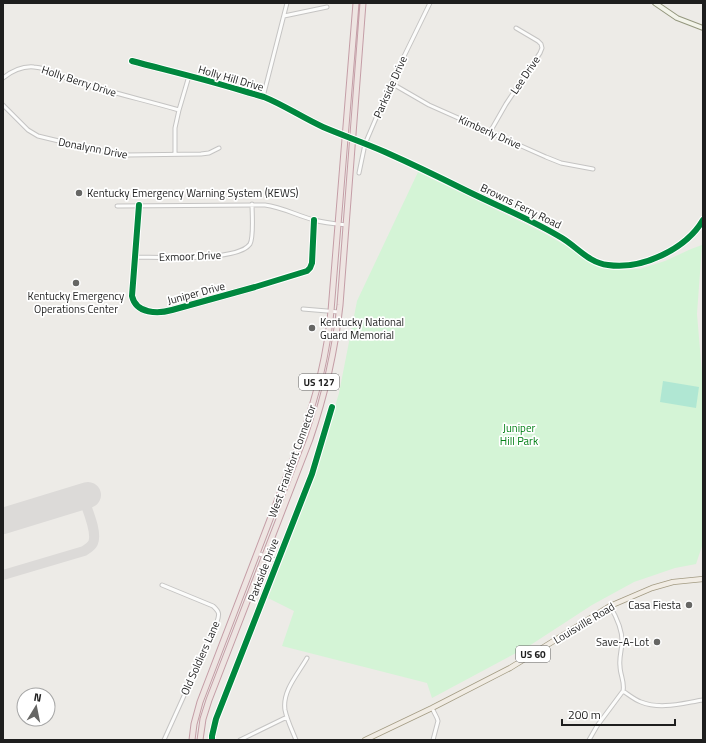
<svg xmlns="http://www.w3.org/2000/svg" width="706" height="743" viewBox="0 0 706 743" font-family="'Titillium Web',sans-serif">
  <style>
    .park { fill: #d4f4d6 }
    .pitch { fill: #b0e7d3 }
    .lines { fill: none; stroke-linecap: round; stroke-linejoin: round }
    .taxiway { stroke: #dcdad8; stroke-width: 10 }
    .runway { stroke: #dcdad8; stroke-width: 26 }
    .minor-casing { stroke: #c5c4c3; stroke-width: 5 }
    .secondary-casing { stroke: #94977e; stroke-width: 6 }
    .primary-casing { stroke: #a39b83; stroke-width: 6 }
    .trunk-casing { stroke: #c49da6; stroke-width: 7 }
    .minor { stroke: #fcfcfb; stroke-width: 3 }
    .secondary { stroke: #f3f4ea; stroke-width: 4 }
    .primary { stroke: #f1ece4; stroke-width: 4.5 }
    .trunk { stroke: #eee5e2; stroke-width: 5 }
    .cycleway-casing { stroke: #fff; stroke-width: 8 }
    .cycleway { stroke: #00873e; stroke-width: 6 }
    .poi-dot { fill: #666664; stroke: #fff; stroke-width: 1.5 }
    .labels { text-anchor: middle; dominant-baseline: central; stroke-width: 3.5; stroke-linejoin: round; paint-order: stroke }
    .shield { fill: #fff; stroke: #626262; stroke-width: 1 }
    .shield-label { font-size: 10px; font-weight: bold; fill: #1e1e1e }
    .street-label { font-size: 11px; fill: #1e1e1e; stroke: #fff }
    .poi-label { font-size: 11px; fill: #1e1e1e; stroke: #fff; text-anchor: start }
    .park-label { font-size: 11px; fill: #068219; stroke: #fff }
  </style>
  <rect width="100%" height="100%" fill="#edebe7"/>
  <path class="park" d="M418,172L538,230L565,245L592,262L603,268L616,270L640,269L665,261L691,249L702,245L697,314L703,385V543L696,564L675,568L634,582L592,605L529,646L432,698L427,683L282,646L294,611L268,598L311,487L339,393L357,301Z"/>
  <path class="pitch" d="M663,381L699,387L696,408L660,402Z"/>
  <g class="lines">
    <path class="taxiway" d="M3,575L84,551C87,549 91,547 93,543C98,532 86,507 83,497"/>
    <path class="runway" d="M3,521L88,495"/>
    <g class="minor-casing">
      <path id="minor" d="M284,16L327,7
        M132,61C166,70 200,78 233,88C243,91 254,94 264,97C284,105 303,118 323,127C344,136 365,143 385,152C412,164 439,177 465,190C497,206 531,219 562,238C577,247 589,263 608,265C642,270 686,249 703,220
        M3,78C12,71 23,66 34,67C51,68 60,77 75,81C109,92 144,100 179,110
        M391,83L429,105L546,157L561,163L593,169
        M263,97L287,3
        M3,105L28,130L38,136L92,149L118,154L127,155L201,154L209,153L219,148
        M490,132L506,104L540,53L542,48L541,44L538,41L516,28
        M175,154V128L179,110L189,76
        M359,173L365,144L391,83L430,3
        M139,205L132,296C136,314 158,314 172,310L255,287L307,271L310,268L312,263L314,220
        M117,206L265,205C282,207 298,216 314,220C325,223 336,224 346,225
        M136,257C157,257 238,262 250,244C254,237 252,213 252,204
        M303,309L339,312
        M257,553L278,561
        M162,585L213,606C221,613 219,615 216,625L164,740
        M623,691C629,695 635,700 641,702C661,710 683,703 703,700
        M432,708L437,718L438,721L433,740
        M212,740V736L216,719L312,474L332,407
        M240,740L287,717
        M296,740C292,730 287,720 285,710C282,691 298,674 307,658
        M589,740L597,726L623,691C625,682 620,675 620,666C619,659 621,652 622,644C623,631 617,618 610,606"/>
    </g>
    <g class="secondary-casing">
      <path id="secondary" d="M655,3L677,18L703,28"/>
    </g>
    <g class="primary-casing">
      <path id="primary" d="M365,740L432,708L510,668L610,606L652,588L673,582L703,579"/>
    </g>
    <g class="trunk-casing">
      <path id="trunk" d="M192,740L194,724L200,702L302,436C317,395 327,354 331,311L356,3
        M200,740L203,719L209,700L310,439C325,395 335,351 340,305L363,3"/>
    </g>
    <use href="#minor" class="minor"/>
    <use href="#secondary" class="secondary"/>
    <use href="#primary" class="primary"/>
    <use href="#trunk" class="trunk"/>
    <g class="cycleway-casing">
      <path id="cycleway" d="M132,61C166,70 200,78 233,88C243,91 254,94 264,97C284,105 303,118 323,127C344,136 365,143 385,152C412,164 439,177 465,190C497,206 531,219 562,238C577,247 589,263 608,265C642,270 686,249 703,220
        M139,205L132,296C136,314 158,314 172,310L255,287L307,271L310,268L312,263L314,220
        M212,740V736L216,719L312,474L332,407"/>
    </g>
    <use href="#cycleway" class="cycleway"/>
  </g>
  <g class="poi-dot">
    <circle cx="79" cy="193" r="4"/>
    <circle cx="76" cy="283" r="4"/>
    <circle cx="312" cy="328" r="4"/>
    <circle cx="689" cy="605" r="4"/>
    <circle cx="657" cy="642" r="4"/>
  </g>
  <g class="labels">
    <g class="shield">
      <rect x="299" y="374" width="40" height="16" rx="3"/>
      <rect x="516" y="646" width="34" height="16" rx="3"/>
    </g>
    <g class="shield-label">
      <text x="319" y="382">US 127</text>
      <text x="533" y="654">US 60</text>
    </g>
    <g class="street-label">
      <text transform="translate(525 75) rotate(-56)">Lee Drive</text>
      <text transform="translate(231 78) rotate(16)">Holly Hill Drive</text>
      <text transform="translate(79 81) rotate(18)">Holly Berry Drive</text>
      <text transform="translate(390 87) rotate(-66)">Parkside Drive</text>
      <text transform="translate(490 132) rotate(24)">Kimberly Drive</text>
      <text transform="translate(93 148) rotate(11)">Donalynn Drive</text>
      <text transform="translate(521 206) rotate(26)">Browns Ferry Road</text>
      <text transform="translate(190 256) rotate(-2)">Exmoor Drive</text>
      <text transform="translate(196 293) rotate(-15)">Juniper Drive</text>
      <text transform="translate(292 461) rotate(-70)">West Frankfort Connector</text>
      <text transform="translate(263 570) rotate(-69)">Parkside Drive</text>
      <text transform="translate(584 623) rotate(-31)">Louisville Road</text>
      <text transform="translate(200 658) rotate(-66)">Old Soldiers Lane</text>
    </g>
    <g class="poi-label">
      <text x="87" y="193">Kentucky Emergency Warning System (KEWS)</text>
      <text x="76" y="296" text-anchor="middle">Kentucky Emergency<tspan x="76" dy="13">Operations Center</tspan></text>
      <text x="320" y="322">Kentucky National<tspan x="320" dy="13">Guard Memorial</tspan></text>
      <text x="681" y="605" text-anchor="end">Casa Fiesta</text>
      <text x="649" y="642" text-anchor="end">Save-A-Lot</text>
    </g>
    <g class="park-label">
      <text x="519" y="428">Juniper<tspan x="519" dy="13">Hill Park</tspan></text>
    </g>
  </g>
  <rect width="706" height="743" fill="none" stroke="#1e1e1e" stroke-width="8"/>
  <g transform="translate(36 707) rotate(10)"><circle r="19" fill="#ffffff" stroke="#a5a5a5"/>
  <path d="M0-3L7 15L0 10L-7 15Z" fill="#666664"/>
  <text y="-6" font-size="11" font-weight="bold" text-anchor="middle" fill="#1e1e1e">N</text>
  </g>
  <path d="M562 719v6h113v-6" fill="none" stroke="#1e1e1e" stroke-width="2"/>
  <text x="568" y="719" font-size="12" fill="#1e1e1e" stroke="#ffffff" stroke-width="3" paint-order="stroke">200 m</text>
</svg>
